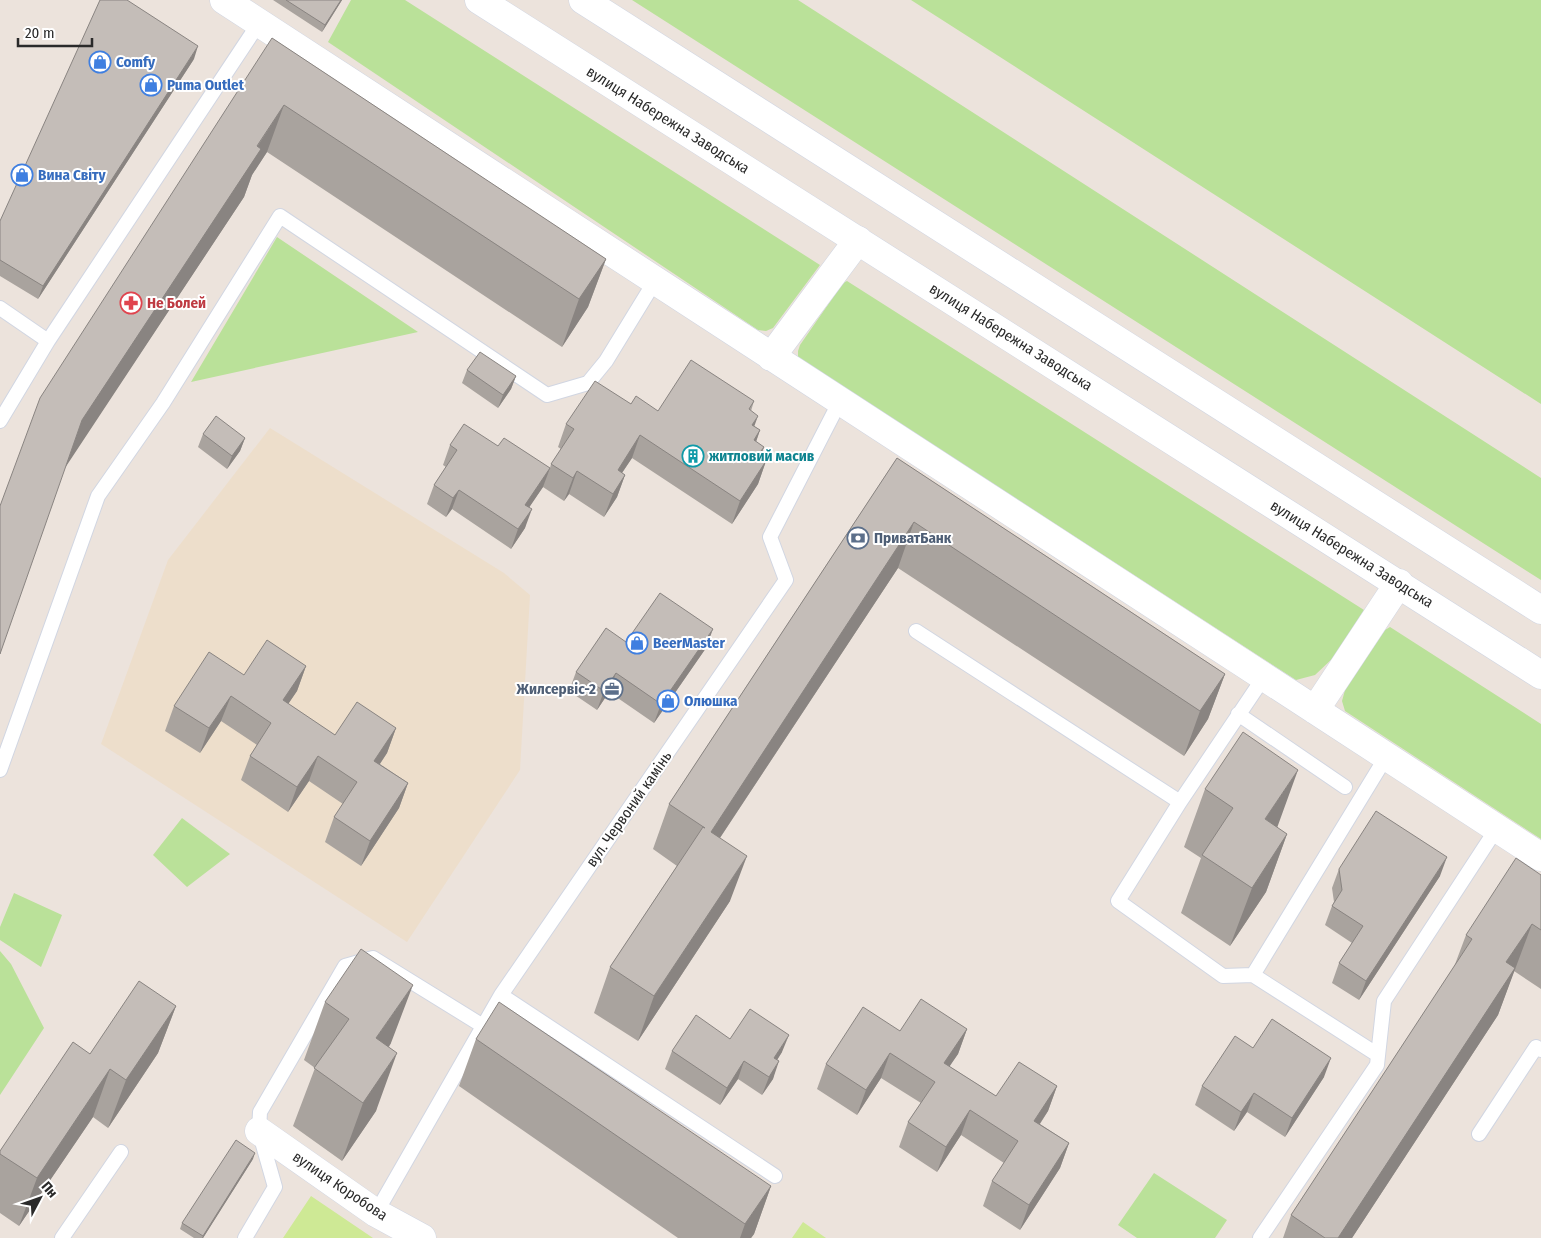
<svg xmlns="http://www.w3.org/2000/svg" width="1541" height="1238" viewBox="0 0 1541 1238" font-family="'Fira Sans Condensed',sans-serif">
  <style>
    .education { fill: #eddecb }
    .green { fill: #bae199 }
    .pitch { fill: #cee995 }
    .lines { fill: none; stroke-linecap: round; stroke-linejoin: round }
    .service-casing { stroke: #d1d6e2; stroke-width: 16 }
    .minor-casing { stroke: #d1d6e2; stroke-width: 29 }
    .secondary-casing { stroke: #d1d6e2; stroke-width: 29 }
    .service { stroke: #fff; stroke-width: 14 }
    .minor { stroke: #fff; stroke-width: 28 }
    .secondary { stroke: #fff; stroke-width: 28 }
    .wall { fill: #a9a39e }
    .shaded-wall { fill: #898481 }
    .building { fill: #c4bdb8; stroke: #898481 }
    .labels { text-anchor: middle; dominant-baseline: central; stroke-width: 4; stroke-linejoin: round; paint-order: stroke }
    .shop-label { font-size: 15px; font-weight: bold; fill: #366cbe; stroke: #fff; text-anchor: start }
    .street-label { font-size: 15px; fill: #2a2a2a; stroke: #fff }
    .health-label { font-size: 15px; font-weight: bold; fill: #be3a42; stroke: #fff; text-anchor: start }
    .culture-label { font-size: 15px; font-weight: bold; fill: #0d838f; stroke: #fff; text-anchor: start }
    .service-label { font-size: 15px; font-weight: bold; fill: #4e5e75; stroke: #fff; text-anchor: start }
  </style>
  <rect width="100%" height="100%" fill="#ece3dc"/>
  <path class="education" d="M270,428L504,573L530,595L520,770L407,942L101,744L168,560Z"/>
  <path class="green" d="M351,0H405L820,265L773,328L766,331L758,330L328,42Z
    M632,0H798L1541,478V580Z
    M911,0H1541V404Z
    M277,237L418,332L191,382Z
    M847,281L1364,610L1333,658L1315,675L1296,680L798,357V351L800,345L843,283Z
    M1390,627L1541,724V839L1345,711L1342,701L1345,690L1385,630Z
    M182,818L230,854L187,887L153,855Z
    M14,893L62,915L41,967L0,940V927Z
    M0,951L11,964L44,1028L0,1095Z
    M1154,1173L1227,1220L1215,1238H1137L1118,1225Z"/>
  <path class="pitch" d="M311,1196L373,1238H283Z
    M803,1222L826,1238H792Z"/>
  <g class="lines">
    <g class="service-casing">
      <path id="service" d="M0,308L48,341
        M0,421L48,341L259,23
        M916,631L1180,802L1264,677
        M1238,714L1345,787
        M0,770L98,496L163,403L280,216L547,395L588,383L606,361L655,281
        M1180,802L1118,901L1223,976L1253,975L1378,1055
        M1253,975L1386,757
        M501,995L775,1176
        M1479,1134L1536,1047L1541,1050
        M376,1213L501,995L786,580L770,537L840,401
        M62,1238L121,1152
        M245,1238L275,1187L259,1131L260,1112L345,966L373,958L483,1026
        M1260,1238L1377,1065L1384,1001L1497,828"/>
    </g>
    <g class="minor-casing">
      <path id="minor" d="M224,0L1541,857
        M771,357L858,240
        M1315,710L1399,583
        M259,1131L376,1213L422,1238"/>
    </g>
    <g class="secondary-casing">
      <path id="secondary" d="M479,0L1541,675
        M583,0L1541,610"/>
    </g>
    <use href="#service" class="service"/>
    <use href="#minor" class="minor"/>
    <use href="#secondary" class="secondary"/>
  </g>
  <path class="wall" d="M273,0H342L322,32Z
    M272,38L606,259L588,307L562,347L267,152L252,175L244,197L66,465L0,506Z
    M194,59L38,299L0,276V221Z
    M467,370L516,376L511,389L498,408L462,383Z
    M754,401L751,411L754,426L760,430L756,442L764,447L760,457L766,461L758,484L732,524L632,458L622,473L625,475L617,497L604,517L569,494L564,501L543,487L529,507L525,528L511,549L452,509L446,517L427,504L434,485L446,467L443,465L450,445L498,446L550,468L551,464L561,449L558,447L566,424L631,404L658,411Z
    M203,434L245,438L240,451L227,469L198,447Z
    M897,458L1225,674L1208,719L1184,756L898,568L720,838L730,901L638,1041L594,1013L610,967L677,866L653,849L669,804Z
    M626,642L706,648L654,723L609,692L597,710L569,691L576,672Z
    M306,666L297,691L288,704L335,735L396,728L387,753L380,764L408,783L399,808L361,866L325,842L334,817L343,804L309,781L288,812L241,780L250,756L257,745L221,721L200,753L165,731L174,706L244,675Z
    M1205,789L1277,828L1287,834L1266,892L1230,946L1181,913L1201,858L1184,847Z
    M1339,869L1440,876L1359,1000L1332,983L1339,963L1352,943L1325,925L1332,906L1334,902L1332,888Z
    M1541,875V989L1514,971L1498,1015L1352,1238H1283L1291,1215L1454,967L1466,935Z
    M325,1002L391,1043L389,1047L376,1111L342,1161L293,1126L315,1068L304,1060Z
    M176,1006L158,1053L108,1128L93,1117L19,1226L0,1213V1151L90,1054Z
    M967,1029L958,1054L949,1066L996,1096L1057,1086L1048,1111L1040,1124L1069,1143L1060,1168L1020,1230L983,1206L992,1181L1004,1163L961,1135L937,1172L899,1147L908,1122L921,1103L881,1078L857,1115L817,1089L826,1064L900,1031Z
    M476,1039L771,1186L754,1234L751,1238H678L459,1086Z
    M730,1039L782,1052L777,1060L773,1079L762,1095L738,1079L720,1105L665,1069L672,1051Z
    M1253,1048L1324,1077L1285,1137L1247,1112L1234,1131L1195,1105L1202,1086Z
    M253,1159L203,1238H194L180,1229L182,1223Z"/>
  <path class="shaded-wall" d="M341,0H342L322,32L325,25Z
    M198,46L194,59L38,299L43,286Z
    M284,105L267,152L252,175L244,197L65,468L82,420Z
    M606,259L588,307L562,347L579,299Z
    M516,376L511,389L498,408L503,395Z
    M758,416L750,438L752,425Z
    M760,430L752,453L754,440Z
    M640,435L632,458L609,492L618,470Z
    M245,438L240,451L227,469L232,456Z
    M764,447L755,470L758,455Z
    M766,461L758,484L732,524L740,501Z
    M550,468L543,487L518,524L525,505Z
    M577,471L569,494L564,501L573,478Z
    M625,475L617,497L604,517L613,494Z
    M459,490L452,509L446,517L453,498Z
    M532,509L525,528L511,549L518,529Z
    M914,522L898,568L694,877L711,832Z
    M713,629L706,648L654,723L661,704Z
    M306,666L297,691L274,725L283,700Z
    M616,673L609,692L597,710L604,691Z
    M1225,674L1208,719L1184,756L1200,711Z
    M231,696L221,721L200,753L209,728Z
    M396,728L387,753L365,786L374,761Z
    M318,756L309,781L288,812L297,787Z
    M1298,770L1277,828L1265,819Z
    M408,783L399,808L361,866L370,841Z
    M1287,834L1266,892L1230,946L1252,888Z
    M747,856L730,901L638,1041L654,996Z
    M1447,857L1440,876L1359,1000L1366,981Z
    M1532,924L1498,1015L1352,1238H1338L1506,962Z
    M413,985L391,1043L355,1096L376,1038Z
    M176,1006L158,1053L108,1128L126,1080Z
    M967,1029L958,1054L935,1088L944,1063Z
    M789,1035L782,1052L767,1076L774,1058Z
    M397,1053L376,1111L342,1161L363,1103Z
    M890,1053L881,1078L857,1115L866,1090Z
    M1331,1058L1324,1077L1285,1137L1292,1118Z
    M744,1061L738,1079L720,1105L727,1088Z
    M779,1061L773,1079L762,1095L769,1077Z
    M110,1069L93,1117L19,1226L37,1178Z
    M1057,1086L1048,1111L1025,1146L1034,1121Z
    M1254,1093L1247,1112L1234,1131L1241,1112Z
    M970,1110L961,1135L937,1172L946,1147Z
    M1069,1143L1060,1168L1020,1230L1029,1205Z
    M255,1153L253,1159L203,1238H202Z
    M771,1186L754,1234L751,1238H740L745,1224Z"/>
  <path class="building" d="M100,0H127L198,46L43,286L0,260V221Z
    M286,0H341L325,25Z
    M272,38L606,259L579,299L284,105L257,146L261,149L82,420L0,654V506L40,398Z
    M480,352L516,376L503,395L467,370Z
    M691,360L754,401L749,409L758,416L752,425L760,430L754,440L764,447L758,455L766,461L740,501L640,435L618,470L625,475L613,494L577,471L573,478L551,464L574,429L566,424L595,381L631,404L636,396L658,411Z
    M216,416L245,438L232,456L203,434Z
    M464,424L498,446L504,438L550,468L525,505L532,509L518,529L459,490L453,498L434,485L457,450L450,445Z
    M897,458L1225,674L1200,711L914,522L711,832L747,856L654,996L610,967L703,827L705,828L669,804Z
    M660,593L713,629L661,704L616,673L604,691L576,672L606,628L626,642Z
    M267,640L306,666L283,700L335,735L357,702L396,728L374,761L408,783L370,841L334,817L357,782L318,756L297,787L250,756L271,723L231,696L209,728L174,706L209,652L244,675Z
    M1243,732L1298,770L1265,819L1287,834L1252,888L1202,855L1233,808L1205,789Z
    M1376,811L1447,857L1366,981L1339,963L1363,926L1332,906L1342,890L1339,869Z
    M1516,858L1541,875V930L1532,924L1506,962L1515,968L1338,1238H1325L1291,1215L1472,939L1466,935Z
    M361,949L413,985L376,1038L397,1053L363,1103L314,1068L349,1019L325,1002Z
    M139,981L176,1006L126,1080L110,1069L37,1178L0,1154V1151L73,1042L90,1054Z
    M921,999L967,1029L944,1063L996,1096L1019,1062L1057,1086L1034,1121L1069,1143L1029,1205L992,1181L1018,1141L970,1110L946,1147L908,1122L935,1082L890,1053L866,1090L826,1064L863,1007L900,1031Z
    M499,1002L771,1186L745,1224L476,1039Z
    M750,1009L789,1035L774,1058L779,1061L769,1077L744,1061L727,1088L672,1051L696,1015L730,1039Z
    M1272,1019L1331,1058L1292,1118L1254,1093L1241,1112L1202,1086L1235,1036L1253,1048Z
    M236,1140L255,1153L203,1236L182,1223Z"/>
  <defs>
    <g id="shop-ring" transform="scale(1.125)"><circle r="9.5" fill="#fff" stroke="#3f7fe0" stroke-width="1.5"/><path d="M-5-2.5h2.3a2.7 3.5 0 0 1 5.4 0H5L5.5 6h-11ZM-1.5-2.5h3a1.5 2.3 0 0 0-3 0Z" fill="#3f7fe0"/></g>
    <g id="pharmacy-ring" transform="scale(1.125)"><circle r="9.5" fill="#fff" stroke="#e0444e" stroke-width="1.5"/><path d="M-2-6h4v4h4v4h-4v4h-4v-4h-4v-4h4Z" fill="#e0444e"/></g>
    <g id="building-ring" transform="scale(1.125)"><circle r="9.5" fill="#fff" stroke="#0f9aa8" stroke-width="1.5"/><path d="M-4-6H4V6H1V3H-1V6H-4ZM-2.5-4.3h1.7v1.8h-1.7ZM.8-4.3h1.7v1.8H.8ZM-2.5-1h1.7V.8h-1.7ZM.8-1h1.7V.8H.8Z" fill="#0f9aa8"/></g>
    <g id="bank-ring" transform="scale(1.125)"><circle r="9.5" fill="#fff" stroke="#5c6f8a" stroke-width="1.5"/><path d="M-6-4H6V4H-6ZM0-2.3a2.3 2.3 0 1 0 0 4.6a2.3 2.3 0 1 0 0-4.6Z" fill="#5c6f8a"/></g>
    <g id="office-ring" transform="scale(1.125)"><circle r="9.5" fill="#fff" stroke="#5c6f8a" stroke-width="1.5"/><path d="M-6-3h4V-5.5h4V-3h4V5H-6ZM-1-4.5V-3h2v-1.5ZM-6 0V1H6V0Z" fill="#5c6f8a"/></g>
  </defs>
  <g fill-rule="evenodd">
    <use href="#shop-ring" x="100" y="62"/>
    <use href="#shop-ring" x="151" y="85"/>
    <use href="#shop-ring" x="22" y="175"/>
    <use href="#pharmacy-ring" x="131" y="303"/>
    <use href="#building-ring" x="693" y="456"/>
    <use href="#bank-ring" x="858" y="538"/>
    <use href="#shop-ring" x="637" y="643"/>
    <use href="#office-ring" x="612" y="689"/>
    <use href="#shop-ring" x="668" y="701"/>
  </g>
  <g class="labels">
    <g class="shop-label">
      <text x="116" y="62">Comfy</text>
      <text x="167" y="85">Puma Outlet</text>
      <text x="38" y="175">Вина Світу</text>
      <text x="653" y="643">BeerMaster</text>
      <text x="684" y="701">Олюшка</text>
    </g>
    <g class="street-label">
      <text transform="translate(668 120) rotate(32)">вулиця Набережна Заводська</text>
      <text transform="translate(1011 337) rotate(32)">вулиця Набережна Заводська</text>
      <text transform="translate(1352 554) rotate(32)">вулиця Набережна Заводська</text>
      <text transform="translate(629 809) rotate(-55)">вул. Червоний камінь</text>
      <text transform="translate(340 1186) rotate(34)">вулиця Коробова</text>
    </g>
    <g class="health-label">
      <text x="147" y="303">Не Болей</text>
    </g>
    <g class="culture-label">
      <text x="709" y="456">житловий масив</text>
    </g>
    <g class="service-label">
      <text x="874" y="538">ПриватБанк</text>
      <text x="596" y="689" text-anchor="end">Жилсервіс-2</text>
    </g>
  </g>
  <g transform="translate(40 1198) rotate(49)" stroke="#ffffff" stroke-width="4" paint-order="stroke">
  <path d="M0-4L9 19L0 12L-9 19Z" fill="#2a2a2a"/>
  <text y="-8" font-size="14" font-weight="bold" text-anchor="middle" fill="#2a2a2a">Пн</text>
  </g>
  <path d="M18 38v8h74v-8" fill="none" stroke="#2a2a2a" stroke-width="2.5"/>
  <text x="25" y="38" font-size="15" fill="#2a2a2a" stroke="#ffffff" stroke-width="4" paint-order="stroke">20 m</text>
</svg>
